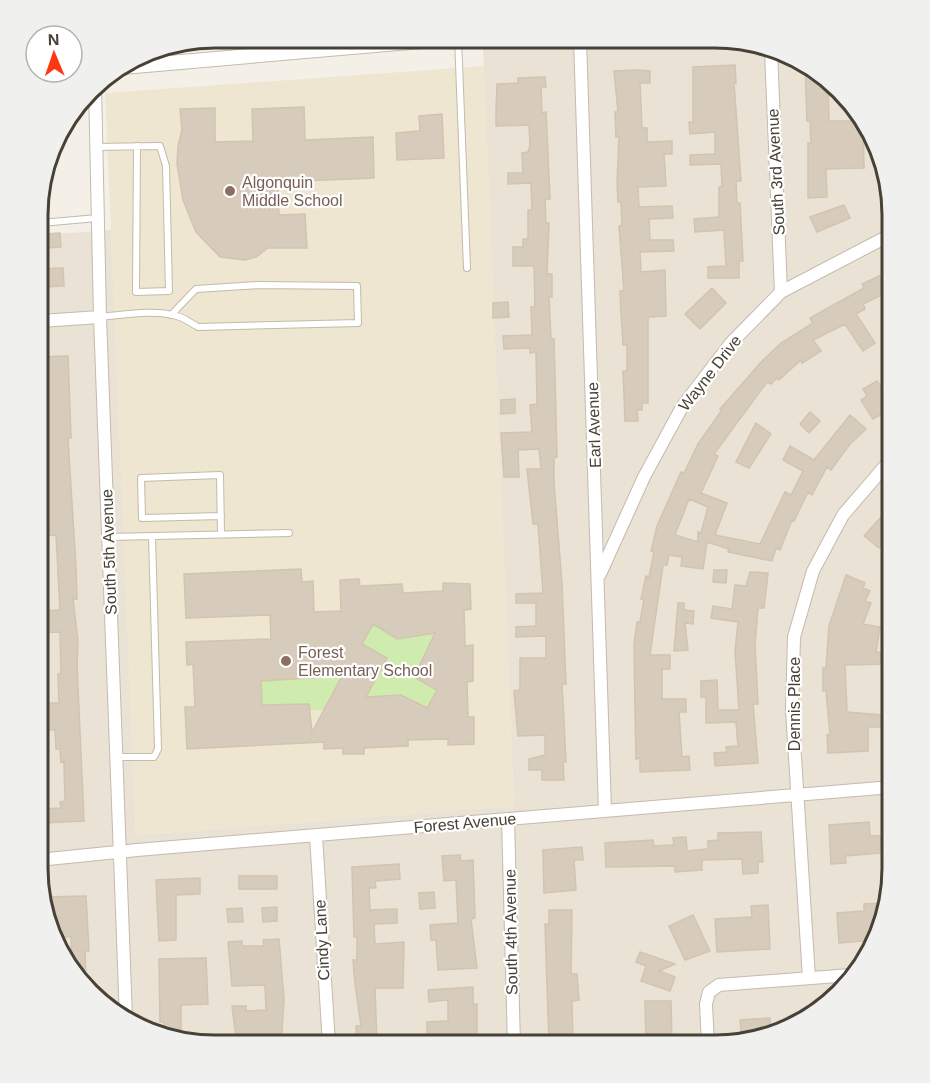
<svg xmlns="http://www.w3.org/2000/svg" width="930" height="1083" viewBox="0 0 930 1083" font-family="Helvetica,sans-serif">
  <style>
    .residential { fill: #e9e2d5 }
    .education { fill: #eee6d0 }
    .green { fill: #cfebae }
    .building { fill: #d7ccbc; stroke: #d2c4af; stroke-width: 1.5; fill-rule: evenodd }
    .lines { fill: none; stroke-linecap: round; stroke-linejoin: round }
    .service-casing { stroke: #c3bbac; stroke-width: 8 }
    .minor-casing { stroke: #c3bbac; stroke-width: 14 }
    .tertiary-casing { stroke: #c3bbac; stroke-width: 16 }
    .service { stroke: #fff; stroke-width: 6 }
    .minor { stroke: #fff; stroke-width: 12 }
    .tertiary { stroke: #fff; stroke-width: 14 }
    .education-dot { fill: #8d6e63; stroke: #fff; stroke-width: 2 }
    .labels { text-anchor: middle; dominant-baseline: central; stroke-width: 4.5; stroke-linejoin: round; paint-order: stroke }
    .street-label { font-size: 16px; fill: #484136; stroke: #fff }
    .education-label { font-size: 16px; fill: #785e54; stroke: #fff; text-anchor: start }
    .rim { fill: none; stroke: #484136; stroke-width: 3 }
  </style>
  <rect width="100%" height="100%" fill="#f4f0e7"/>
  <path class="residential" d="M215,38H256L167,45Z
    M594,39H739L813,67L869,126L892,214V880L869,957L804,1022L726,1045H203L117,1016L61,957L38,869L41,235L111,230L136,835L514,806L483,49Z"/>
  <path class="education" d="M484,66L514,806L136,835L105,93Z"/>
  <path class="green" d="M373,624L397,638L418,626L434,634L414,676L437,690L427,708L401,695L387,696L382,707L365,699L362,644Z
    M342,676L327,710H310L309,704L262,705L261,681Z"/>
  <path class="building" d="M805,64L813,67L828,82L829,121H863L864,168L826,169L827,197L808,198V143H811L810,121H807Z
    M735,65L736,83H734L741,181H736L737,203H740L743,261H739V278H708V267L726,266L724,230L695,232L694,219L719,217V187L722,186L721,164L690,165V155L715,154V132L690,134L689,122H693V67Z
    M636,70L650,71V83H640L642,128H647V142L672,141V154H664L666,186L638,187L639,207L672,206L673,218L649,219L650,240H673L674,251L640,252L641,272L665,270L666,316L648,317V403H642V410H637L638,421H625L623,371H627V345H623L621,313L620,291H624L619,226L622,225L621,202H618L617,183L619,137H616L615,112H618L614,71Z
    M545,77L546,87H541L542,113L546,112L550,199H545L546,223H549L547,274H552V297H549L551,339H554L557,457L554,458V482L562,584L566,684H562L566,762H563L564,780H542V770H529V759L545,755V735L518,736L514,691L520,690V658H546V636L516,637V627L536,626V603H516V594L543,593L538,524H533L527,469H541L539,449L518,450L519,477H504L501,433L532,432L530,405L537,404L536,352L530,353V348L504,349L503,336L532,335L531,307H535L534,266H513V247H523V239H528V210H532L531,183L508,184V173H523L522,153L528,152L530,145L529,125L496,126V110L497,84L518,83V78Z
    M304,107L305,140L373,137L374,178L278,182L279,215L305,214L307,248H268L256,257L245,260L220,257L196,232L183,200L177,164L178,146L182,130L180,109L215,108V142L253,141L252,109Z
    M442,114L444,158L397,160L396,133L420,131L419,116Z
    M844,205L850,218L817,232L810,217Z
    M60,233L61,247L47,248L46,234Z
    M63,268L64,286L42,287L41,269Z
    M892,270V290L863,304L865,309L856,314L875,343L863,351L845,324L813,340L821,351L802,363L801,360L779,380L777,378L771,384L767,382L714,454L718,456L701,493L727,503L715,535L760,544L785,492L791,495L803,471L783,460L790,446L814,460L850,415L866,429L850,444L831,470L827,467L812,495L808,492L794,521L792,520L780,550L776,548L772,561L728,552L729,549L707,542L703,569L681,566L682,557L669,555L667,565H663L650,655H670V669H662V699H686V712H679L682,757L689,756L690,770L640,772V758L636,759L635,708L634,644L637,622H640L644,599H641L646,576L649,577L654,552L651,551L657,526L681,472L684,473L698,444L722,410L720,409L762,361L781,343L813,323L810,318L864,288L862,284ZM689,499L708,507L701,533L698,532V542L675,535Z
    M712,288L726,303L700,329L685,314Z
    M508,302L509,317L493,318V303Z
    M68,356L71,438H68L76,567L77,599H73L78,641L77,664L84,821L44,823L43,809L61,808L60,802L65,801L64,761L61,762L60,749H56L55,730H47L46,716H38V703H59L58,674H61L60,632L39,633V611L60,610L56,535L39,536V522L48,521L44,449L43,388H46V366L40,367V357Z
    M892,378V408L873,419L861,400L867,396L863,389L877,381L880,385Z
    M515,399V413L501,414V400Z
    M810,412L820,421L809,433L800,424Z
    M756,423L771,434L749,468L736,462Z
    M892,505V548L884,542L879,548L864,536Z
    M301,569L302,582L313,581L314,612L341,611L340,580L359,579L360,586L402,584L403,593L443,591V583L470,584L471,609L464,610L465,646L473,645V681L467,682L468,717H474V744L448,745V739L408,740V746L364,748V754H343V748L324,749V742L187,749L185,707H195L193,664L187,665L186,642L271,639L270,615L186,618L184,574ZM373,624L397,639L435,633L414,677L437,690L427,708L401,695L366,697L387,658L362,644ZM342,676L312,732L309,704L262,705L261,681Z
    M714,570H727L726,583L713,582Z
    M750,572L768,573L764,608H758L755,646L758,704H753L758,763L715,766L714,753L727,752L726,747L738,746L736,722L706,723V697H701V681L717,680L718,710H739L735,651L738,622L711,618L713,606L732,609L735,585L746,586Z
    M846,575L865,583L863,588L870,591L865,601L871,603L863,624L880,627L876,652H881V664L845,665L847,712L882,715V727H868V751L828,753L827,735L830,734L826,691H823V668H826L829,626Z
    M678,603H684V610L694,611L693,624L685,623L688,650L674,651Z
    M869,822L870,836L892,835V852L845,856L846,863L831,864L829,825Z
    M761,832L763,862H758V873L743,874L742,859L702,860V870L675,872V866L606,867L605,843L653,840L654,846L674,845L673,838L686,837L687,851L708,849V841L718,840V833Z
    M582,847L583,860H574L576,890L544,893L543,850Z
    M460,855L461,861L473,860L475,918L471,919L477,968L438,970L436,940H431L430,925L458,923L456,880L444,881L442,856Z
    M399,864L400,879L375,881L376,888H369L370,910L397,909V923L374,924L375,944L404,942L403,988H375L377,1045H357L356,1026H361L355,984L353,960H357V937H354L352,867Z
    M239,876H277V889H239Z
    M200,878V894L176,895V940L159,941L156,880Z
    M434,892L435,908L420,909L419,893Z
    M86,896L89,951H85L86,983L72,968L71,937H56L45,897Z
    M885,903L874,940L839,943L837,913L864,911V904Z
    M768,905L770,949L717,952L715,919L752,917L751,906Z
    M277,907V921L263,922L262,908Z
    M242,908L243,922H228L227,909Z
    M549,910H572L571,974H577L579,1000L572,1001L573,1045H549L545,924H549Z
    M693,915L710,951L685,960L669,926Z
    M279,939L284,1000L281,1045H237L232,1006H246V1011L266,1010L265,985L232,986L228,942L242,941V946H264L263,940Z
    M640,952L675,964L659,971L675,977L670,991L641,981L646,966L636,962Z
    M206,958L208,1004L181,1005V1030H164V1022H160L159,959Z
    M473,987V1005L477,1004V1045H458V1034H427V1022L448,1021V1000L429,1002L428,990Z
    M645,1001H671L672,1045H646Z
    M770,1018L771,1031L742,1040L740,1020Z"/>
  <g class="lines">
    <g class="service-casing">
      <path id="service" d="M458,38L467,268
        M95,147L160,146L166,166L169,291L136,292L137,146
        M41,223L97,218
        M100,317C124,315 153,309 177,316C184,318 191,323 198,327L358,323L357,286L258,285L196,289L171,315
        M221,516L142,518L141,478L220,475L221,534
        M109,537L289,533
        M117,757H154L158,749L152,536"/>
    </g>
    <g class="minor-casing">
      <path id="minor" d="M580,39L605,811
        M771,51L781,292
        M95,85L100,317L126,1019
        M40,321L100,317
        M600,574L644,477L682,407L731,343L781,292L892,234
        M508,819L514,1045
        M316,835L329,1045
        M38,860L137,850L892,787
        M809,978L792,710L794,637L813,571L843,515L892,458
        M708,1045L706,1004L709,992L719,985L851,975"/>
    </g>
    <g class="tertiary-casing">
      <path id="tertiary" d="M123,67L456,38"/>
    </g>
    <use href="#service" class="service"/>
    <use href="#minor" class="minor"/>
    <use href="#tertiary" class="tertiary"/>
  </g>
  <g class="education-dot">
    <circle cx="230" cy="191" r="6"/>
    <circle cx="286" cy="661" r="6"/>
  </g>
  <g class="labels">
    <g class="street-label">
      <text transform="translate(776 172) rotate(-93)">South 3rd Avenue</text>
      <text transform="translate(710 373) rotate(-52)">Wayne Drive</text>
      <text transform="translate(594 425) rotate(-92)">Earl Avenue</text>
      <text transform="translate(109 552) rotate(-92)">South 5th Avenue</text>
      <text transform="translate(794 704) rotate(-90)">Dennis Place</text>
      <text transform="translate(465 823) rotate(-5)">Forest Avenue</text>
      <text transform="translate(511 932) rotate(-91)">South 4th Avenue</text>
      <text transform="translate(322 940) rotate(-93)">Cindy Lane</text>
    </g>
    <g class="education-label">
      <text x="242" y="182">Algonquin<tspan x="242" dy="18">Middle School</tspan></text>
      <text x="298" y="652">Forest<tspan x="298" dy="18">Elementary School</tspan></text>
    </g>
  </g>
  <path d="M0 0H930V1083H0ZM215 48H715A167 167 0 0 1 882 215V868A167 167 0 0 1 715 1035H215A167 167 0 0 1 48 868V215A167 167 0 0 1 215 48Z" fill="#f0f0ef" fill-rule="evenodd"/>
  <path class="rim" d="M215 48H715A167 167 0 0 1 882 215V868A167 167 0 0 1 715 1035H215A167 167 0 0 1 48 868V215A167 167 0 0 1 215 48Z"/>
  <g transform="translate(54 54) rotate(358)"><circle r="28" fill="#ffffff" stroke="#b6b3af" stroke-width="1.5"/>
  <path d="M0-4.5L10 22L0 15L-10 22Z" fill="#ff3613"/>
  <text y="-9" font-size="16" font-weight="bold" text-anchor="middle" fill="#484136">N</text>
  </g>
</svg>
